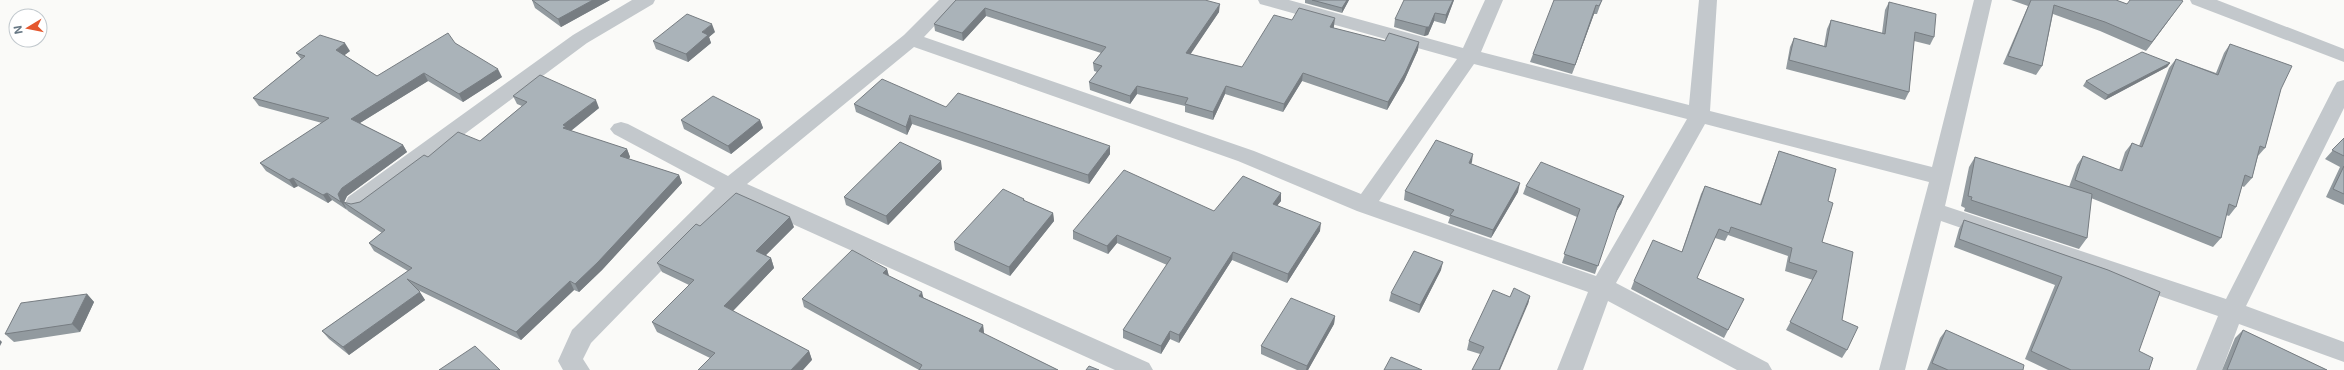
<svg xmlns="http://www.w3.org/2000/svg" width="2344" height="370" viewBox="0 0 2344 370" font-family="Inter,sans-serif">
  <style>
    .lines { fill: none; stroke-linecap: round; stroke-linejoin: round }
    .minor { fill: #c3c8cc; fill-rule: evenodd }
    .wall { fill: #929a9f }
    .shaded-wall { fill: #777d82 }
    .building { fill: #aab3b9; stroke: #777d82 }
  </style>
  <rect width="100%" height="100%" fill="#fafaf8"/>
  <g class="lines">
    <path class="minor" d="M632,0H655L653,4L587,43L364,209L356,211L348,209L345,203L348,197L573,35Z
      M939,0H959L924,37L1254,151L1361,194L1457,59L1260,4L1258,0H1289L1463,48L1485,0H1503L1481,52L1689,105L1699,0H1717L1710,111L1932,167L1974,0H1992L1945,206L2226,299L2334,87L2337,82L2344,80V108L2246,306L2344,342V362L2239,324L2222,370H2196L2218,316L1941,221L1905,370H1879L1929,182L1705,124L1616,283L1768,363L1772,370H1737L1608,301L1583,370H1557L1588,292L1357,211L1238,161L914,47L747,184L1149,363L1153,370H1115L733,197L591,343L583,359L590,370H563L558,361L572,330L715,188L614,134L610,129L614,124L621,122L628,124L728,176L904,35ZM1474,64L1687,119L1596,276L1379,201Z
      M2190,0H2217L2344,49V62L2192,4Z"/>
  </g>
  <path class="wall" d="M532,0H610L561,27L535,8Z
    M956,0L1219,12L1190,54L1242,67L1292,20L1334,26V28L1418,50L1404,81L1387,110L1302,81L1283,112L1225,94L1213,120L1185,112V106L1137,94L1130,104L1090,90L1089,82L1097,72L1094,71L1093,63L1101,53L986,16L963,41L935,31L934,24Z
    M1305,0H1349L1342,13L1305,3Z
    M1454,0L1445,24L1434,21L1428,35L1424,36L1394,27L1395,19Z
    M1602,0L1597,14H1594L1572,74L1530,62L1533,54Z
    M2011,0H2116L2127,4L2177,9L2146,51L2100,31L2053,14L2042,66L2036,75L2003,64L2028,6Z
    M1889,2L1934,37L1930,45L1914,41L1909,92L1905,100L1786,69L1790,47L1794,38L1824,46L1827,29L1831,20L1882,33L1885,10Z
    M715,32L709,37L711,43L688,62L656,49L653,41Z
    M455,43L502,77L463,102L428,81L360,123L403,145L407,152L347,196L344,203L351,204L360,202L428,157L480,141L522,106L517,104L513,96L599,108L571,131L627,149L630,157L629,159L679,175L682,183L602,270L579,292L574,290L521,340L418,290L425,300L349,355L329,339L322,331L408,271L374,251L369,243L382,233L348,211L345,207L347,210L332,200L328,203L298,186L294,188L266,171L260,163L322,123L259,106L253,98L301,59L296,53L350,51L344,55L377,76Z
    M2230,44L2281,89L2265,148L2258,156L2252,178L2244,187L2242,186L2236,207L2229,216L2226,215L2221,238L2213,247L2091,198L2087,238L2079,249L1964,211L1965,208L1961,206L1969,167L1975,157L2069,187L2077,165L2083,156L2119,170L2125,152L2132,143L2139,146L2169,68L2176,59L2216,73L2224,53Z
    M2170,63L2167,67L2105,100L2083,86L2086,81Z
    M854,104L1110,154L1089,184L912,124L907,135L856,112Z
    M681,120H760L763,128L731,154L684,129Z
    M2344,138V205L2326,197L2340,167L2325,159Z
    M1779,151L1828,201L1822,242L1842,320L1847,350L1842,358L1786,330L1813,280L1785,271L1788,256L1728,235L1725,241L1715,238L1697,278L1744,299L1724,338L1631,289L1634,281L1682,251L1701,194L1705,186L1760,204L1776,159Z
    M1472,162L1471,164L1518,192L1491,238L1448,223L1450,217L1404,200L1405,191Z
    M942,169L888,225L846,205L844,197Z
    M1526,186L1624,196L1621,204L1615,213L1595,274L1562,263L1577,217L1523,194Z
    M1281,193V201L1277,205L1320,231L1287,283L1232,260L1179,343L1170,339L1161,354L1123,338V330L1167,265L1117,243L1108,254L1073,239V231L1214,211Z
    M1024,199L1025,201L1053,213L1054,221L1010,276L955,250L954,242Z
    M1964,220L2108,270L2139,351L2149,370H2048L2025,359L2055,285L1954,247L1959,229Z
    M700,226L794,227L766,255L771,258L774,268L733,311L809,351L812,360L710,358L657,332L652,322L689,285L662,272L657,263Z
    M887,269L889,276L924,298L983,325L984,334L1058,370H919L804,307L802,299Z
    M1441,270L1419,313L1389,301L1391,293Z
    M87,294L94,302L80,332L14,342L5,334Z
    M1530,296L1528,304L1480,354L1467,350L1469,341L1510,297Z
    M1335,316L1334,324L1308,370H1297L1261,354V346Z
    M1946,330L2023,370H1927L1940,338Z
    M2243,330L2327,370H2222L2235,338Z"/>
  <path class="shaded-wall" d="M593,0H610L561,27L558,19Z
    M1347,0H1349L1342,13V8Z
    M1453,0H1454L1445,24L1446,15Z
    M2183,1L2177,9L2146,51L2152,42Z
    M1220,4L1219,12L1186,61V53Z
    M1596,5L1594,14L1572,74L1575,65Z
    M985,8L986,16L963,41L962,33Z
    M1435,13L1434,21L1428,35L1424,36L1426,27Z
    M1335,18L1334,26L1330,35V27Z
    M712,24L715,32L709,37L711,43L688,62L686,54L702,32Z
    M1419,42L1418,50L1404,81L1387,110L1388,102Z
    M345,43L350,51L341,58L336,50Z
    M2170,63L2167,67L2105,100L2108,95Z
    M498,69L502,77L463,102L459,94Z
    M424,73L428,81L355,126L351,119Z
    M1303,73L1302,81L1283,112L1284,104Z
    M1137,86V94L1130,104V96Z
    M1226,86L1225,94L1213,120V112Z
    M596,100L599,108L568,133L563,128V125Z
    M910,115L912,124L907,135L906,127Z
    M760,120L763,128L731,154L728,146Z
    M403,145L407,152L347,196L344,202H343L347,210L341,202L338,194L342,188Z
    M1110,146V154L1089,184L1088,175Z
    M627,149L630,157L624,164L620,156Z
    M1473,154L1472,162L1467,171L1469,163Z
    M941,161L942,169L888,225L886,216Z
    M679,175L682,183L602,270L579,292L575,284Z
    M293,178L298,186L294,188L289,180Z
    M1520,183L1518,192L1491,238L1493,230Z
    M327,193L332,200L328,203L323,195Z
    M1281,193V201L1272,212L1273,204Z
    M1624,196L1621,204L1615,214L1618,206Z
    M1053,213L1054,221L1010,276L1009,267Z
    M790,217L794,227L760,261L756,251Z
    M1321,223L1320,231L1287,283L1288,274Z
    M1117,235V243L1108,254L1107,246Z
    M1233,252L1232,260L1179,343V335Z
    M771,258L774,268L728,316L724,306Z
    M1443,262L1441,270L1419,313L1420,305Z
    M887,269L889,277L883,273Z
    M570,281L574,290L521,340L516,332Z
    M420,292L425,300L349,355L343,347Z
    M922,292L924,300L919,296Z
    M87,294L94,302L80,332L72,324Z
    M1530,296L1528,304L1500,370H1499Z
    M1335,316L1334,324L1308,370H1306L1307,366Z
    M983,325L984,333L980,339L979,331Z
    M1170,331V339L1161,354V346Z
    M0,340L2,342L0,346Z
    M809,351L812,360L803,370H791Z"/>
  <path class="building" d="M532,0H593L558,19Z
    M956,0H1205L1220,4L1186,53L1242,67L1274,15L1292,20L1299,8L1335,18L1330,27L1385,41L1389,33L1419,42L1405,73L1388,102L1303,73L1284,104L1226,86L1213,112L1185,104L1188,98L1137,86L1130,96L1089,82L1102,66L1093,63L1106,47L985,8L962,33L934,24Z
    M1312,0H1347L1342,8Z
    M1404,0H1453L1446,15L1435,13L1429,27H1426L1395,19Z
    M1554,0H1602L1599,6L1596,5L1575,65L1533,54Z
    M2031,0H2116L2127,4L2130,0H2181L2183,1L2152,42L2105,22L2054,5L2042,66L2008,56Z
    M1889,2L1936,14L1934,37L1915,32L1909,92L1789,60L1794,38L1826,47L1831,20L1885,34Z
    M687,14L712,24L702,32L708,35L686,54L653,41Z
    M448,33L455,43L498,69L459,94L424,73L351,119L403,145L342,188L338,194L341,202L327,193L323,195L293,178L289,180L260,163L329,118L253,98L305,56L296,53L320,35L345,43L336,50L377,76Z
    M2230,44L2292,66L2281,89L2265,148L2260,146L2252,178L2245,175L2236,207L2229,204L2221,238L2075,180L2083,156L2122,171L2132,143L2142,147L2176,59L2218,75Z
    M2142,52L2170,63L2108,95L2086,81Z
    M540,75L596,100L563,125L566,126L563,128L627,149L620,156L679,175L598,262L575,284L570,281L516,332L407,279L420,292L343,347L322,331L412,268L369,243L385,230L343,202L351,204L360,202L424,155L428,157L458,132L480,141L527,102L513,96Z
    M882,79L946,107L958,93L1110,146L1088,175L910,115L906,127L854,104Z
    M713,96L760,120L728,146L681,120Z
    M2344,138V156L2332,150Z
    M1436,140L1473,154L1469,163L1520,183L1493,230L1450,215L1454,210L1405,191Z
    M900,142L941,161L886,216L844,197Z
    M1779,151L1836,169L1828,201L1833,203L1822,242L1853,252L1842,320L1858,327L1847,350L1790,322L1817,271L1789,262L1792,248L1731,227L1729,233L1719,229L1697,278L1744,299L1728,330L1634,281L1653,240L1682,252L1705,186L1761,205Z
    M1975,157L2092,194L2087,238L1971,200L1972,197L1968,196Z
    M1541,162L1624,196L1618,206L1598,266L1564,254L1580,209L1526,186Z
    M2344,166V194L2333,189Z
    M1124,170L1214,211L1243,176L1281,193L1273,204L1321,223L1288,274L1233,252L1179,335L1170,331L1161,346L1123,330L1171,258L1117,235L1107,246L1073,231Z
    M1003,189L1024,199L1023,200L1053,213L1009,267L954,242Z
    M736,193L790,217L756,251L771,258L724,306L809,351L791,370H698L715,353L652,322L694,280L657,263L696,224L700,226Z
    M1964,220L2108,270L2160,292L2139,351L2153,358L2149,370H2071L2031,351L2062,277L1959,239Z
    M852,250L887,269L883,273L922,292L919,296L983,325L979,331L1058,370H919L922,365L802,299Z
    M1414,251L1443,262L1420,305L1391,293Z
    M1514,288L1530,296L1499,370H1472L1484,347L1469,341L1493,290L1510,297Z
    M87,294L72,324L5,334L21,303Z
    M1291,298L1335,316L1307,366L1261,346Z
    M1946,330L2024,365L2023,370H1948L1932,363Z
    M2243,330L2327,370H2227Z
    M475,346L500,370H439Z
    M1391,357L1422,370H1384Z
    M1089,366L1099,370H1086Z"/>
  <g transform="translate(28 28) rotate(260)"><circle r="19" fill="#ffffff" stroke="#c1c8cd"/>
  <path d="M0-3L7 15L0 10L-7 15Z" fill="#e4572e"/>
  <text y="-6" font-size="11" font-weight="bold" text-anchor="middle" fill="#657683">N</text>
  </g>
</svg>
